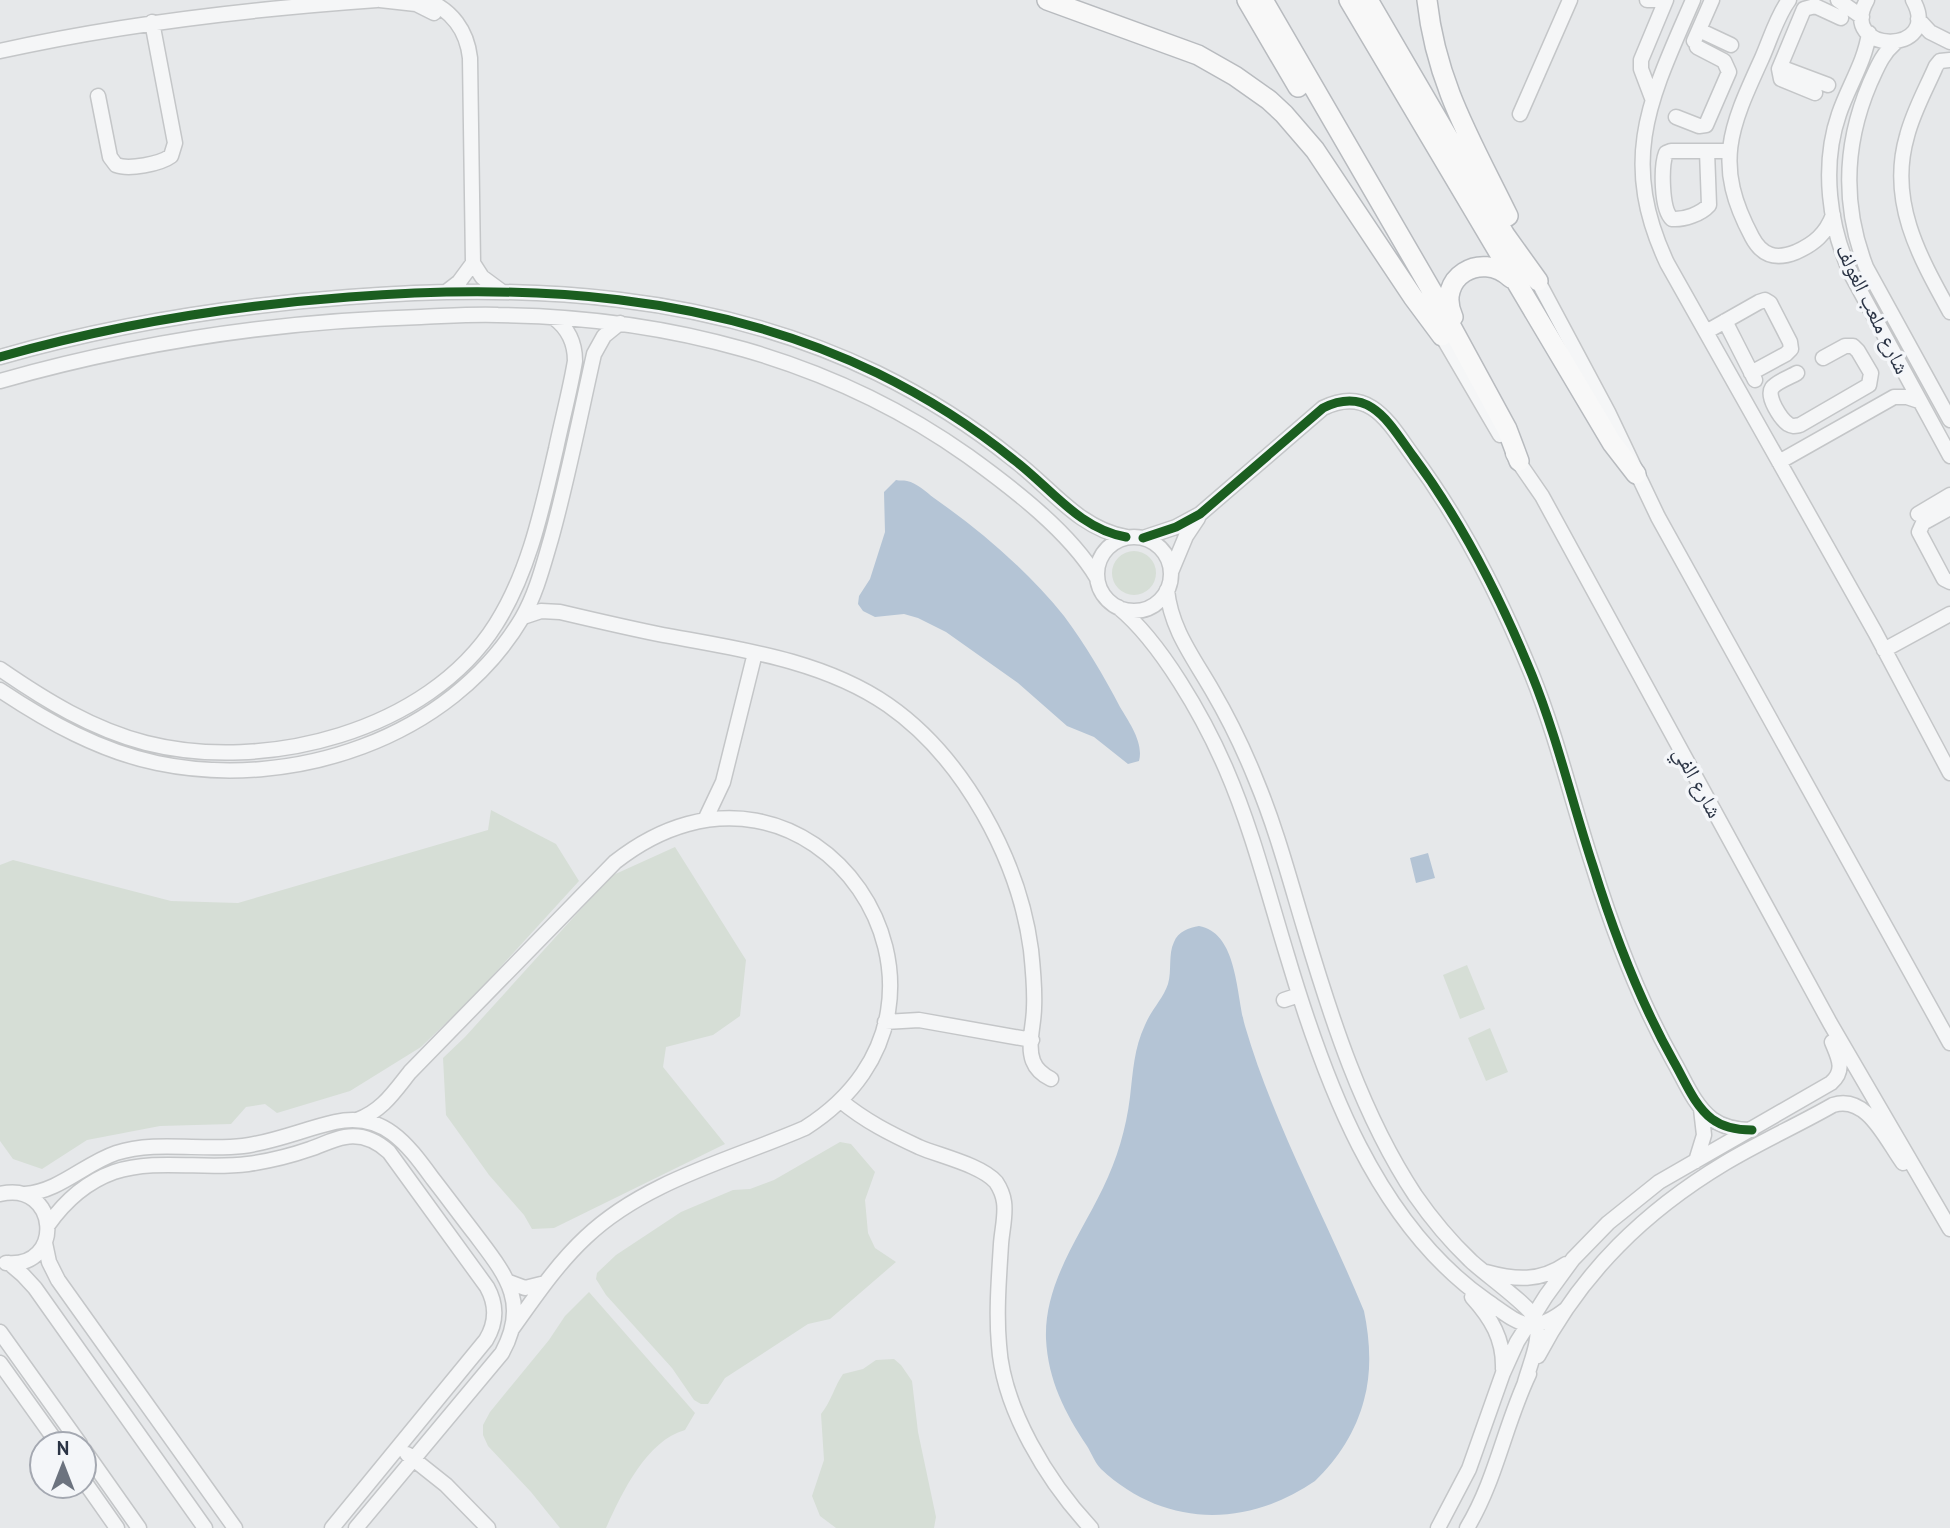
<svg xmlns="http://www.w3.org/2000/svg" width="1950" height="1528" viewBox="0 0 1950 1528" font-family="'PT Sans','Noto Naskh Arabic',sans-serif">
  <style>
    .green { fill: #d6ded6 }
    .water { fill: #b4c4d5 }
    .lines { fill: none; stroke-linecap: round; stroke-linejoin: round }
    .minor-casing { stroke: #c4c6c8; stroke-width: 17 }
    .highway-casing { stroke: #b8bbbf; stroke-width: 22 }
    .minor { stroke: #f5f6f7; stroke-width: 14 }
    .highway { stroke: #f8f8f8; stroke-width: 19 }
    .cycleway-casing { stroke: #f4f6f9; stroke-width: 13 }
    .cycleway { stroke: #1b5e20; stroke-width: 9 }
    .labels { text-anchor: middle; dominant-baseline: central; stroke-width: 7; stroke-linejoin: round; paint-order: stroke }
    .street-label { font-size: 21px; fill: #2b3445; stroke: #f4f6f9 }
  </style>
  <rect width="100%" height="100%" fill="#e6e8ea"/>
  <path class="green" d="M1112 573a22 22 0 1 1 44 0a22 22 0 1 1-44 0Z
    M491,810L556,844L579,881L474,996L421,1047L350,1091L277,1113L265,1104L246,1107L231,1124L160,1126L87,1140L42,1169L13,1159L0,1141V865L13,860L171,901L238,903L488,830Z
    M675,847L746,960L740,1016L713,1035L666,1047L663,1067L725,1144L554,1228L532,1229L524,1215L489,1175L446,1115L443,1058L465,1037L611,876Z
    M1467,965L1485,1009L1460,1019L1443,975Z
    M1490,1028L1508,1072L1486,1081L1468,1038Z
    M840,1142L851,1144L875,1172L865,1200L868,1233L875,1248L896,1262L830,1319L808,1324L725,1378L708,1404H701L694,1400L672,1368L606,1295L596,1279L597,1273L616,1255L681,1212L733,1190L750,1189L774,1180Z
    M589,1292L695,1413L685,1430C646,1441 622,1493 606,1528H560L531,1492L488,1446L483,1435V1425L490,1412L549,1340L565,1316Z
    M894,1359L901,1365L912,1381L918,1432L936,1517L934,1528H836L820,1516L812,1496L824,1460L821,1414C831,1402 834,1387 843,1374L863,1369L876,1360Z"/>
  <path class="water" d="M896,480C900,481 903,480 907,481C917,483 926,492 934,498C981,531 1028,571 1064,616C1085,644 1104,676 1120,707C1129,722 1144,743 1139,761L1128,764L1094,737L1067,726L1018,683L946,632L918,618L904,614L875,617L863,611L858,604L859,596L870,579L885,532L884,492Z
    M1428,853L1435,878L1416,883L1410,858Z
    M1199,926C1238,933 1236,995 1245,1026C1274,1125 1325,1216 1364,1311C1370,1340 1372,1371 1364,1400C1356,1431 1338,1459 1315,1481C1247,1528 1164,1528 1101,1469C1095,1463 1092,1454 1087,1446C1065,1413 1048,1380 1046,1339C1044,1283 1080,1236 1103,1188C1117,1159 1126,1129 1130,1097C1133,1072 1134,1048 1145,1025C1151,1010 1163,999 1168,984C1172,971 1168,954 1174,942C1178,931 1189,928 1199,926Z"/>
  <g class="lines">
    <g class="minor-casing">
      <path id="minor" d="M380,0L416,4L434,13
        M426,0C452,10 467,31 470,58L473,263L482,277L501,291
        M1647,0H1662
        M1693,0C1651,97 1618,158 1667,263L1875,632L1950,773
        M1789,0C1777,16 1770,40 1762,58C1730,128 1713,164 1752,237C1762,256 1776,260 1796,252C1814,244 1826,234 1833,215
        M1838,0L1862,17
        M1867,0C1836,55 1944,56 1913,0
        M1918,19L1930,32L1950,42
        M1699,30L1731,45
        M1869,33C1865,62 1848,87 1839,114C1821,166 1829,227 1852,276L1950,456
        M1694,41L1712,0
        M1895,43C1882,54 1877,68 1870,83C1844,144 1842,205 1866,267L1950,420
        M0,51C125,23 250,9 377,0
        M1950,60L1940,61L1936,66C1926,89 1913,112 1907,136C1888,201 1919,256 1950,312
        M1780,67L1828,85
        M1815,93L1781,79L1779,69L1804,9L1815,6L1841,18
        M98,96L110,157L116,165C129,170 160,164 171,156L175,143L152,22
        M1652,98L1641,69V60L1666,0
        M1520,114L1570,0
        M1676,117L1699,126L1706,125L1729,72L1724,61L1697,47
        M1707,151L1709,205C1701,214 1684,220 1672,219C1661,209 1661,166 1666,153L1671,151H1729
        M1538,281L1608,412L1658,517L1950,1043
        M446,292L459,282L473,263
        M1725,321L1755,380
        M1706,332L1759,302L1765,300L1770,303L1790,342L1791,349L1786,354L1751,373
        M1442,336L1500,435
        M0,357C115,324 230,306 349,297C529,283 712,293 877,373C926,397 972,426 1014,460C1050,487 1079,529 1126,537
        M1797,373C1790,377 1776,382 1772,388C1766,397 1781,419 1788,424C1793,427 1795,426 1800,425L1869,385L1871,373L1858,351L1853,346H1845L1823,358
        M0,381C137,342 278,321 421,317C447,316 473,314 498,315C666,317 830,358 968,456C1011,487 1070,532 1097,578
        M1513,454L1542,496L1830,1023L1950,1229
        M1779,462L1894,397H1907L1919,401
        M1950,508L1923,523L1919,532L1944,579L1950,582
        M1918,514L1950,495
        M1097 574a37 37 0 1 1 74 0a37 37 0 1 1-74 0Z
        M1143,538L1176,527L1200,514L1323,408C1370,385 1389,423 1413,456C1462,522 1501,599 1532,675C1557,737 1572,802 1593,866C1614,934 1639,1000 1674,1062C1685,1081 1694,1105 1712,1119C1724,1128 1737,1130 1752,1130
        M1171,572L1186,536L1198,518
        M1167,590C1171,629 1193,657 1212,690C1229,719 1244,750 1256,780C1276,828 1289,877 1304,927C1331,1018 1362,1115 1415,1195C1431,1218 1449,1240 1470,1260C1483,1273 1531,1306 1536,1320C1542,1338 1530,1364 1525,1382
        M1118,607C1161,642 1204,718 1226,769C1252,829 1268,893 1287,955C1324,1080 1376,1224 1487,1301C1519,1323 1530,1337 1565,1310
        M523,617L541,611L560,612C594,620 628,628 663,635C739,649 823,660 888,705C964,758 1019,860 1031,950C1033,969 1035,989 1034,1008C1034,1024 1027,1045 1033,1061C1036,1069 1043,1075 1051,1079
        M1884,650L1950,614
        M0,669C45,700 92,729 146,743C264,773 428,732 496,624C529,572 542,509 556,449C562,420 570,391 575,361C575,343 569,329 554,318
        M0,690C48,722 100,751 157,763C291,791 450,739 522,618C536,594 543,566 551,539C568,478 580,416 594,354L604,336L620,323
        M705,820L723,782L755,653
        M1284,1000L1299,995
        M885,1022L919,1020L1032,1040
        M841,1101C865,1121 891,1134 919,1147C940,1156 981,1165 996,1182C1000,1188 1003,1195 1004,1202C1006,1215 1002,1230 1001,1244C999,1277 996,1312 999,1345C1003,1409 1048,1482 1091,1528
        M357,1120C382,1111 394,1092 410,1072L615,862C811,708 1007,1000 805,1128C731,1160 645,1181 586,1237C557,1264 535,1297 512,1329
        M1696,1161L1704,1135L1701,1109
        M0,1194C59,1180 65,1269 6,1263
        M25,1194C60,1191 84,1164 116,1153C156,1140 201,1151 243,1146C275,1142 304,1129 335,1122C384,1111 408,1145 433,1179C447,1197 461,1216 475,1234C505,1274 530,1302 502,1353L356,1528
        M48,1225C65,1201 86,1182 114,1172C156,1158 204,1170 248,1164C269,1161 290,1156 310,1149C322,1145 333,1139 345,1137C362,1134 377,1141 389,1152L487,1287C497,1305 497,1322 486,1340L332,1528
        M45,1243L49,1262L58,1280L235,1528
        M9,1263L23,1275L35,1288L205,1528
        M1486,1272C1515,1280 1540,1282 1566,1264
        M509,1282L525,1288L545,1283
        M1472,1297C1491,1318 1504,1339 1503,1369
        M0,1332L80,1444
        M1538,1356C1582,1272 1645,1211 1725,1163C1760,1142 1798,1125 1833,1105C1867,1094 1886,1140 1903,1163
        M0,1363L58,1444
        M84,1450L139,1528
        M407,1454L446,1485L488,1528
        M84,1481L117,1528
        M1438,1528L1469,1469L1503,1373L1517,1342L1546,1296L1573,1259L1608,1223L1659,1182L1831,1083C1846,1070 1838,1057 1832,1042
        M1467,1528C1496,1480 1505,1424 1529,1374"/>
    </g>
    <g class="highway-casing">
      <path id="highway" d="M1047,0L1198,55L1235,76L1269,100L1284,114L1315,150L1413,297L1442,336
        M1247,0L1298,87
        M1263,0L1433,293L1507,429L1519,461
        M1349,0L1612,443L1636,474
        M1368,0L1505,235L1538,281
        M1427,0C1436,84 1472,142 1508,216
        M1453,317C1435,278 1481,250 1511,278"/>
    </g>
    <use href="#minor" class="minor"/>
    <use href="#highway" class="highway"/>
    <g class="cycleway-casing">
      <path id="cycleway" d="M0,357C115,324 230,306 349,297C529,283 712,293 877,373C926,397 972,426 1014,460C1050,487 1079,529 1126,537
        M1143,538L1176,527L1200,514L1323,408C1370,385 1389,423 1413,456C1462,522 1501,599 1532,675C1557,737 1572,802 1593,866C1614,934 1639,1000 1674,1062C1685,1081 1694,1105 1712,1119C1724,1128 1737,1130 1752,1130"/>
    </g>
    <use href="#cycleway" class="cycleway"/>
  </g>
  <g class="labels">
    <g class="street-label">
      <text transform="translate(1873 309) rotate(64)">شارع ملعب الغولف</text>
      <text transform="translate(1698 782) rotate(61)">شارع الفي</text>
    </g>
  </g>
  <g transform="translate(63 1465)"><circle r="33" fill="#f4f6f9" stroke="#a4a8b1" stroke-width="2"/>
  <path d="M0-5L12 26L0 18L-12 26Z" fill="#6c737f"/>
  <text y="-10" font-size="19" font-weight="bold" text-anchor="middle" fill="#2b3445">N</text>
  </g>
</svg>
